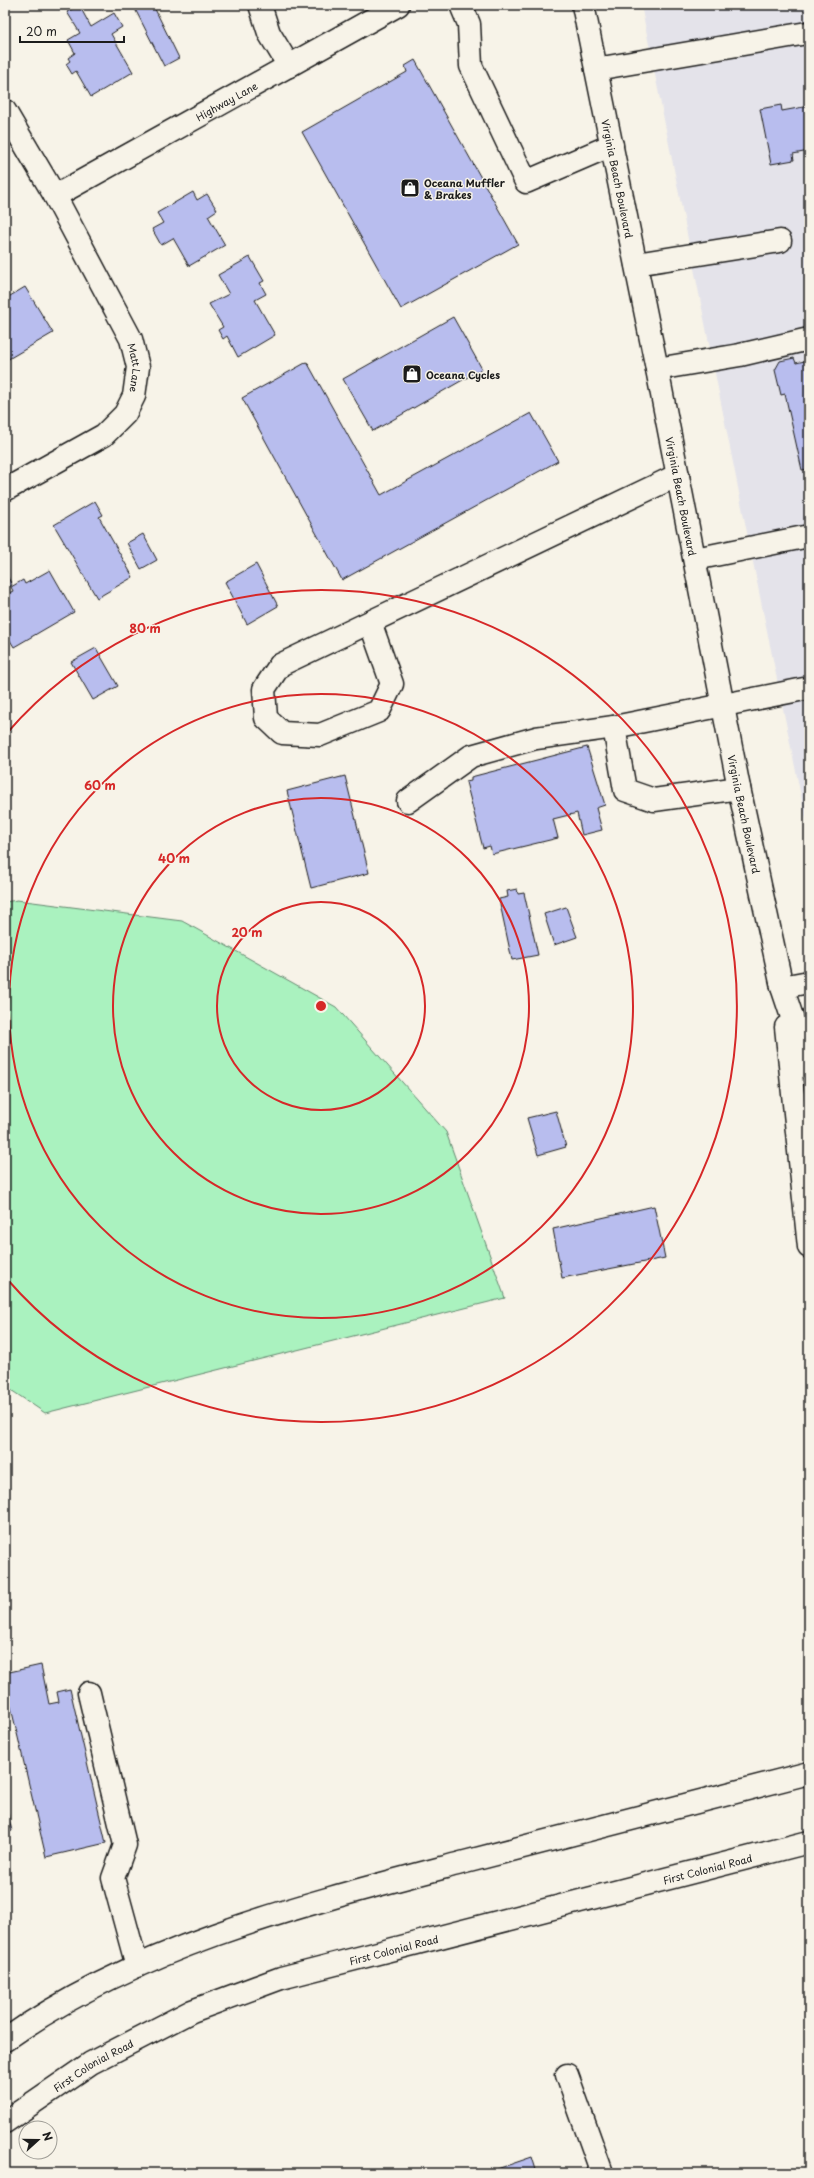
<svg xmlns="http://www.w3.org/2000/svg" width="814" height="2178" viewBox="0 0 814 2178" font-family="'Playpen Sans',sans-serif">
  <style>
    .built { fill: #e4e3ea }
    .green { fill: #aaf2bf; stroke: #63876e }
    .building { fill: #b8bdee; stroke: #1c1c1c }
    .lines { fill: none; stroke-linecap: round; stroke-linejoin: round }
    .minor-casing { stroke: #1c1c1c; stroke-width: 25 }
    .major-casing { stroke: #1c1c1c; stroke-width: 25 }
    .minor { stroke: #f7f3e8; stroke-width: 22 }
    .major { stroke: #f7f3e8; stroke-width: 22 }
    .ring { fill: none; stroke: #d62828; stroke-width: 2 }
    .labels { text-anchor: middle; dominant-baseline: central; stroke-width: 3; stroke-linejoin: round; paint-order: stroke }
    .street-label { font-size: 10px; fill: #1c1c1c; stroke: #f7f3e8 }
    .poi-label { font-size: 10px; font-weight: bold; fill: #1c1c1c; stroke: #f7f3e8; text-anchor: start }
    .centre { fill: #d62828; stroke: #f7f3e8; stroke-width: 2 }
    .ring-label { font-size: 12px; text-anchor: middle; font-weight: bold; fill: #d62828; stroke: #f7f3e8; stroke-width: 3; stroke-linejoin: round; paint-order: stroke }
  </style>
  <rect width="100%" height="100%" fill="#f7f3e8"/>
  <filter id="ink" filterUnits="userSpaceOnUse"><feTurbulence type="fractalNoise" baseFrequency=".025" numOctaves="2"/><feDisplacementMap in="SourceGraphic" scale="8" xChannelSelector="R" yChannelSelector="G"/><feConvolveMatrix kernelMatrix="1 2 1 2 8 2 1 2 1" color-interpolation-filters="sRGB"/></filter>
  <g filter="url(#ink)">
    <path class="built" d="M641,5H809V835L757,582Z"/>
    <path class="green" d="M17,900L182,921L336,1007L446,1132L505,1298L45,1413L5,1386V902Z"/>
    <path class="building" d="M79,5L91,27L114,13L122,27L111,34L133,72L91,97L76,71L72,74L66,64L70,61L68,58L75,53L68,40L80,33L67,12Z
      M133,5H153L179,58L164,66Z
      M415,60L518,244L401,309L302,132L407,72L405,66Z
      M781,105L782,111L809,106V151L793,154L794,160L771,164L760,109Z
      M193,192L197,200L207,194L217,210L208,216L225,245L189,266L173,238L161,245L152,229L163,223L157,213Z
      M250,257L264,281L260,283L266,294L255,300L275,335L238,357L227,336L223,339L218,330L223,327L209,304L229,294L218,275Z
      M25,287L53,333L5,361V299Z
      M453,317L482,369L373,431L343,379Z
      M794,358L796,363L809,360V469L802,470L785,394L781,395L775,370L780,361Z
      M307,362L381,495L531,413L558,461L342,580L242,398Z
      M95,501L103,515L99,517L133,577L97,598L54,525Z
      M143,534L157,560L141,569L127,543Z
      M256,564L278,606L247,624L225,582Z
      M50,570L74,612L14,647L5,632V595L13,591L11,587L23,580L25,584Z
      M5,572L12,585L5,590Z
      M96,648L118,686L93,700L71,662Z
      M587,747L605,805L596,808L602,830L582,835L577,813L553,819L558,838L492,854L490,846L483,848L466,782L471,781V777Z
      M345,776L369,873L311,888L287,791Z
      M517,889L518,894L524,893L538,955L512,960L499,899L508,897L507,891Z
      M566,907L577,937L554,945L544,914Z
      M556,1111L566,1147L538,1155L527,1118Z
      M654,1206L665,1258L562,1278L553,1229Z
      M41,1665L49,1704L59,1702L57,1692L70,1689L106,1843L46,1857L5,1682V1673Z
      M5,1803L12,1831L5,1833Z
      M532,2157L537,2173H499L497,2169Z"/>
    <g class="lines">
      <g class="minor-casing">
        <g id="minor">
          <path d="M260,5L269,33L289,66"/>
          <path d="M461,5L469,24L471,66L526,182L612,145"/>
          <path d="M596,69L807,33"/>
          <path id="s1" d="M5,111L55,196L131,339L138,367L134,396L125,414L104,435L5,490"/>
          <path id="s2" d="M55,196L398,5"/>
          <path d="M636,264L780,241"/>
          <path d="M657,369L740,355L809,339"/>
          <path d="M695,559L809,536"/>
          <path d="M370,622L392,684L379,711L320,735L282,733L266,718L264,689L280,665L678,475"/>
          <path d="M614,727L625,790L654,800L739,788"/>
          <path d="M408,801L471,756L536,738L614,727L809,688"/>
          <path d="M782,987L809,982"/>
          <path d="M89,1693L125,1845L113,1878L137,1966"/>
          <path d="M567,2075L602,2173"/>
        </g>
      </g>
      <g class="major-casing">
        <g id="major">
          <path id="s3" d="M583,5L657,369L739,788L782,987L809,1068"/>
          <path d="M786,1027L809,1247"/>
          <path d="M5,2040C139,1945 305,1904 461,1863C577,1833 693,1803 809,1773"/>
          <path id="s4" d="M5,2122L91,2063L192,2011L281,1978L809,1842"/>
        </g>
      </g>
      <use href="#minor" class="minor"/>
      <use href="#major" class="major"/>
    </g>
  </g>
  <g class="ring">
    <circle cx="321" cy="1006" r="104"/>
    <circle cx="321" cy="1006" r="208"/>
    <circle cx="321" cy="1006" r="312"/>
    <path d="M7 733A416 416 0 1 1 7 1279"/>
  </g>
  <defs>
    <g id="shop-square" transform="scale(1)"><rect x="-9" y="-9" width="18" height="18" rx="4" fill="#1c1c1c" stroke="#f7f3e8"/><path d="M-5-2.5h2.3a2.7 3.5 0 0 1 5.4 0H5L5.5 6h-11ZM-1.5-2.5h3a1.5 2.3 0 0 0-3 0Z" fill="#fff"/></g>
  </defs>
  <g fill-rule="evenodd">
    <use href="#shop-square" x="410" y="188"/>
    <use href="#shop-square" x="412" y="374"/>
  </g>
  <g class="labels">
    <g class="street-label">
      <text stroke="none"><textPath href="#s2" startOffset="196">Highway Lane</textPath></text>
      <text stroke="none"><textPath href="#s3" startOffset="177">Virginia Beach Boulevard</textPath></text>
      <text stroke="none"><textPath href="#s1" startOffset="290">Matt Lane</textPath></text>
      <text stroke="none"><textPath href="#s3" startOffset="501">Virginia Beach Boulevard</textPath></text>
      <text stroke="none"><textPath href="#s3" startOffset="825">Virginia Beach Boulevard</textPath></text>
      <text stroke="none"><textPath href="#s4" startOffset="753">First Colonial Road</textPath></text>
      <text stroke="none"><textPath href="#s4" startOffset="429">First Colonial Road</textPath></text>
      <text stroke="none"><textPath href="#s4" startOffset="105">First Colonial Road</textPath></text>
    </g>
    <g class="poi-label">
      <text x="424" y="182">Oceana Muffler<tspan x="424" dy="12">&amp; Brakes</tspan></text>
      <text x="426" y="374">Oceana Cycles</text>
    </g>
  </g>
  <circle cx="321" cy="1006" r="6" class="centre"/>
  <g class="ring-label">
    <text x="145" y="633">80 m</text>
    <text x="100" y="790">60 m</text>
    <text x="174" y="863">40 m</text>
    <text x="247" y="937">20 m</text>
  </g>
  <rect width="814" height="2178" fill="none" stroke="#f7f3e8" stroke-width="20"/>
  <rect x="10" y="10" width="794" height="2158" fill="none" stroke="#1c1c1c" stroke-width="1.5" filter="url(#ink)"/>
  <g transform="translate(38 2140) rotate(69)"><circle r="19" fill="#f7f3e8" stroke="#9f9d96"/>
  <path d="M0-3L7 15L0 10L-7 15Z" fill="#1c1c1c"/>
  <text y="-6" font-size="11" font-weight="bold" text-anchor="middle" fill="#1c1c1c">N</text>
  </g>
  <path d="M20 36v6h104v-6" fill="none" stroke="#1c1c1c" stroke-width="2"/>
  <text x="26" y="36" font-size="12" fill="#1c1c1c" stroke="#f7f3e8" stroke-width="3" paint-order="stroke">20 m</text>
</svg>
